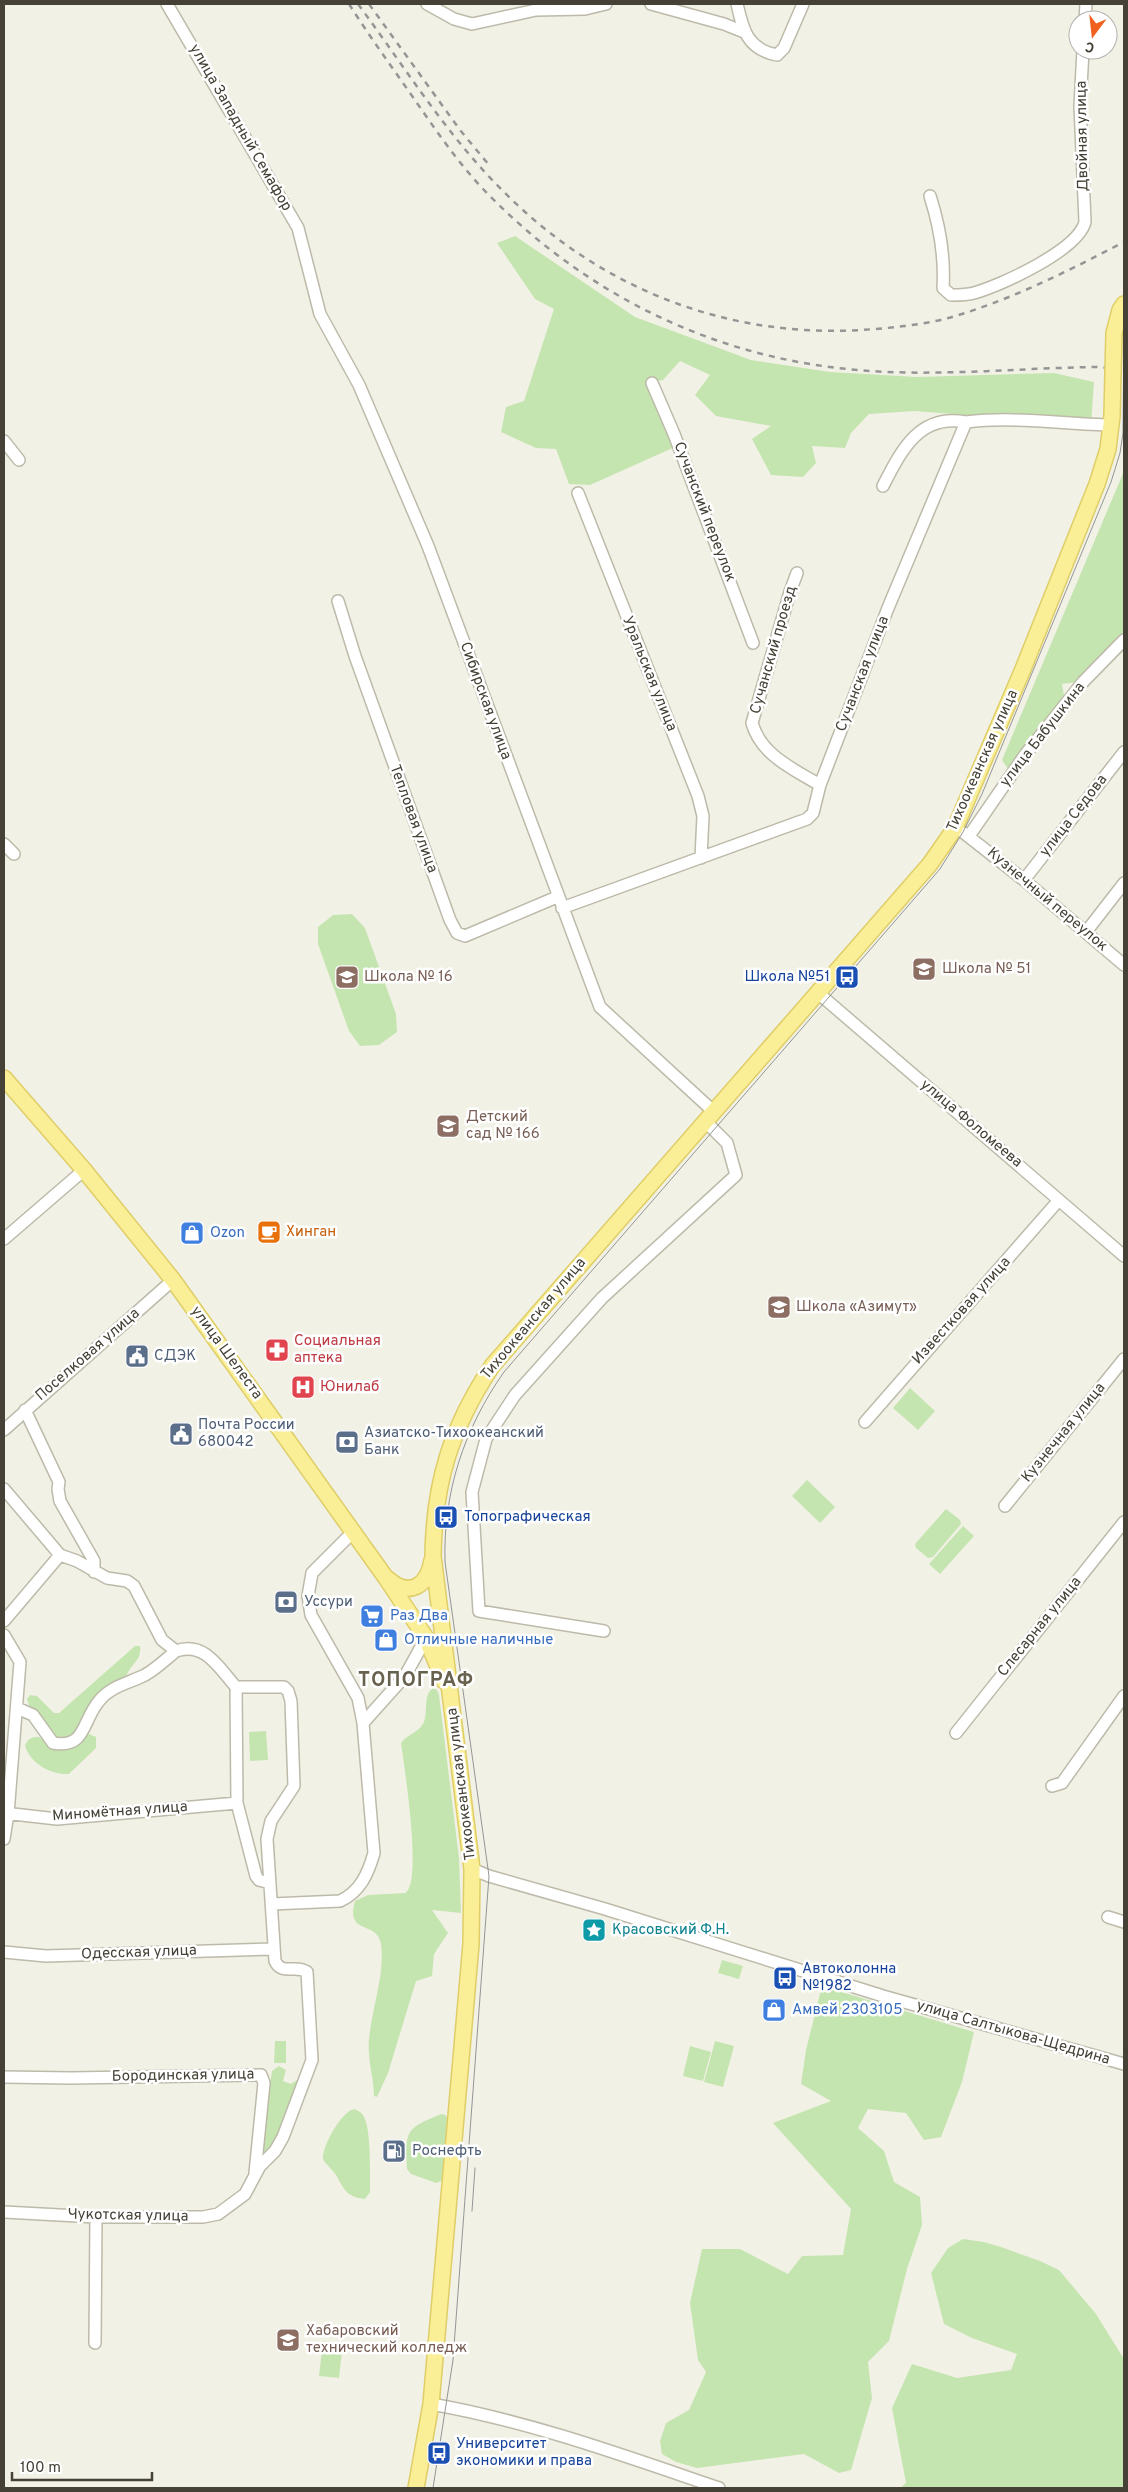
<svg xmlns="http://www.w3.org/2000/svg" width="1128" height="2492" viewBox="0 0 1128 2492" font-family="Overpass,sans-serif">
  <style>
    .green { fill: #c5e5b0 }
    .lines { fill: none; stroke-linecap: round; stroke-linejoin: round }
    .minor-casing { stroke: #bdbaa9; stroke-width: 14 }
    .major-casing { stroke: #dfce67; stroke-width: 18 }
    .minor { stroke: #fff; stroke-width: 11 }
    .major { stroke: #faee97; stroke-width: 15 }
    .tram { stroke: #959595; stroke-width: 1 }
    .rail { stroke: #959595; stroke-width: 2.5; stroke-dasharray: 6 6; stroke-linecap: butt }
    .major-bridge-casing { stroke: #dfce67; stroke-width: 18; stroke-linecap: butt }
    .major-bridge { stroke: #faee97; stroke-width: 15 }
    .labels { text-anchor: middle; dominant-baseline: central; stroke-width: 5; stroke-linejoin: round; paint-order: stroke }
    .street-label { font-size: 15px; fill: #454136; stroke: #fff }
    .education-label { font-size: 15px; fill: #785e54; stroke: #fff; text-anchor: start }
    .transit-label { font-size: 15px; fill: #164399; stroke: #fff; text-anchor: start }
    .food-label { font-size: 15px; fill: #c56008; stroke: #fff; text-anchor: start }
    .shop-label { font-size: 15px; fill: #366cbe; stroke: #fff; text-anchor: start }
    .health-label { font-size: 15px; fill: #be3a42; stroke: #fff; text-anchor: start }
    .service-label { font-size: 15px; fill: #4e5e75; stroke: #fff; text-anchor: start }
    .culture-label { font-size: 15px; fill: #0d838f; stroke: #fff; text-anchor: start }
    .district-label { font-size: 20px; font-weight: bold; letter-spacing: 1px; fill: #67614d; stroke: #fff }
  </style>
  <rect width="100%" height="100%" fill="#f2f1e6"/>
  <path class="green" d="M515,236L635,317L751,360L830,372L917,377L1054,373L1094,382L1091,425L915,411L869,414L851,433L845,448L812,446L816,463L803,477L771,475L752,439L771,426L716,416L695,395L710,375L680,361L663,380L646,383L675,447L590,485L569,484L556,449L536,448L501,432L506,407L524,401L554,309L535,299L497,243Z
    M1124,471V637C1109,652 1090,665 1078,682L1062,684L1065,701L1022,756L1008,769L1002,760Z
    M352,914L365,928L396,1014L397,1032L379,1045L360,1046L349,1031L318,944V927L333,915Z
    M910,1388L935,1411L918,1430L893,1408Z
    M807,1480L835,1507L820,1523L792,1496Z
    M946,1509L960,1520L961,1524L933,1557L928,1558L916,1548L915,1544Z
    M963,1526L974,1536L940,1574L929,1564Z
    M135,1646H140C142,1662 129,1664 126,1678L70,1739H54L30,1708L27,1699L30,1695L37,1696L54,1713H59Z
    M433,1688L437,1690L439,1695L459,1858L461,1913L432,1910L448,1933L434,1954L432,1976L416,1981L388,2073L377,2097L374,2096C374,2077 367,2059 369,2039C372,2007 385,1975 381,1944C377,1920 345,1936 355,1901L368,1895L405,1893C423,1884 404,1765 401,1743C407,1734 419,1733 424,1722C428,1711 423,1695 433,1688Z
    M266,1731L268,1760L250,1761L249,1732Z
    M89,1734L96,1737V1748L69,1774C51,1775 31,1764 25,1746C28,1739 30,1737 39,1737L48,1744Z
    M722,1960L743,1966L739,1979L718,1973Z
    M822,1986L974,2032L962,2082L941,2137L924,2140L906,2113L868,2109L858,2128L884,2151L894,2182L920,2197L922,2225L907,2269L889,2341L868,2362L872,2398L851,2470L839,2473L804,2454L697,2468L676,2462L662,2454L660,2441L666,2423L689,2410L706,2372L698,2360L690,2303L702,2249H740L788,2274L802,2256L843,2255L851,2209L773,2123L831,2101L801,2084L806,2050Z
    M275,2041H286V2063H274Z
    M715,2041L734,2046L723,2087L704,2082Z
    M690,2046L711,2052L703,2081L683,2076Z
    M279,2066L286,2070L283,2081L291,2084L297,2080L298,2081C291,2104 285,2139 265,2153L260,2150L272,2071Z
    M354,2109C359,2111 363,2113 365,2119C371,2135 370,2174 370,2192L365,2199C346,2197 344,2189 336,2175C332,2169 326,2165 323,2159C322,2146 342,2111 354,2109Z
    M441,2114L445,2115L448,2118L444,2180L436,2183L411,2174L407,2169C405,2129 406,2129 441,2114Z
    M963,2239L984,2242L1001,2247L1040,2261L1059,2270L1096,2314L1124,2359V2488H900L906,2483L892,2408L912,2364L957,2378L1011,2370L1017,2354L972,2338L944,2324L931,2273L948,2248Z
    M323,2341L343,2343L339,2378L319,2376Z"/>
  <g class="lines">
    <g class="minor-casing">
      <path id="minor" d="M167,4L298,228L320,314L359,385L428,546L600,1007L713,1111
        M427,4L454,19L472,24L536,10L585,9L606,4
        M651,4L724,24L744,32
        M737,4C743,30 747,49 777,55L784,48L803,4
        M1085,20L1086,4
        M930,196C940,227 945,255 943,288L951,295C959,295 967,295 974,293C1002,285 1078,250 1085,222L1080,106L1083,50
        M652,383L674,434L753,643
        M4,441L19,460
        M883,486C901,451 919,413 966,422
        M578,493L698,796L703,816L701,858
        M797,573L790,592L752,723C761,755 793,769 820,785
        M338,601L355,656L450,920L457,933L465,936L557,897
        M964,833L1024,880L1124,965
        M969,836L1025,755L1083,682L1124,640
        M4,844L14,854
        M1024,880L1124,752
        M562,908L807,819L813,813L820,785L888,608L966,422C1014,416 1063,424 1111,425
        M1086,932L1124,883
        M817,992L1124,1256
        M4,1239L84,1170
        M25,1410L59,1482L58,1489L60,1501L94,1561V1572
        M865,1422L1059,1200
        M4,1430L173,1280
        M4,1489L60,1555L77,1561L107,1578L127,1581L134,1586L162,1640L176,1651C205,1641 219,1668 236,1687L237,1803L256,1876L259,1880L270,1883
        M1005,1506L1124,1359
        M4,1621L60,1555
        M604,1631L479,1611L472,1492L486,1439L515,1395L602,1298L736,1175L727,1143L705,1121
        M4,1635L20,1662L8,1814L4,1839
        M17,1708L33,1715L53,1743C86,1749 82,1721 99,1701C111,1686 129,1683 145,1675C156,1669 166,1659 176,1651
        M363,1723L405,1676L426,1638
        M956,1733L1124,1522
        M1052,1786L1062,1783L1124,1696
        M4,1813L57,1819L237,1803
        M472,1869L489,1876L605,1909L883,1996L1124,2064
        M272,1904L340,1901C360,1892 368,1874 374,1853L363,1723L358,1698L311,1615L308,1596L312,1573L353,1532
        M1108,1917L1124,1922
        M4,1952L46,1956L274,1949
        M4,2077L71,2078L261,2075L264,2083L255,2173
        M4,2212L96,2217H203L218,2214L245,2194L260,2166L275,2151L283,2137L312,2060L307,1972C296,1964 282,1976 275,1961L267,1839L271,1821L294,1786L291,1701L288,1691L284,1687H236
        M95,2343L96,2217
        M431,2404C529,2421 625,2456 719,2488"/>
    </g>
    <g class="major-casing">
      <path id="major" d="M1114,333L1120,310L1124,304
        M4,1078L84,1170L173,1280L386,1578L426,1638L444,1681
        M388,1579C409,1598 428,1586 432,1560
        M416,2488L431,2404L471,1944L472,1869L433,1556C434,1482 451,1428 492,1366L930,864L955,828L1023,669L1097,484L1108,449L1112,416"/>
    </g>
    <use href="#minor" class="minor"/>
    <use href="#major" class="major"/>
    <path class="tram" d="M472,2211L475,2168
      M433,2488L453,2360L489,1876L445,1562C443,1492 464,1429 504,1372L940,869L963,832L982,794L1111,482L1120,453L1123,433L1124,328"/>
    <path class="rail" d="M349,4C368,34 389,63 410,93C433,126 455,159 483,189C584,294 713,358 858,370C934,377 1019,368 1096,367L1124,369
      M358,4C404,66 446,134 501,189C597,287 724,338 861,330C891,328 923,325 952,317C1013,299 1068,271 1124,242
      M369,4L460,130L489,165"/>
    <g class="major-bridge-casing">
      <path id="major-bridge" d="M1112,416L1114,333"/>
    </g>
    <use href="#major-bridge" class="major-bridge"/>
  </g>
  <defs>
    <g id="school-square" transform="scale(1.25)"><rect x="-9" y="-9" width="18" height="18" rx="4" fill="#8d6e63" stroke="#fff"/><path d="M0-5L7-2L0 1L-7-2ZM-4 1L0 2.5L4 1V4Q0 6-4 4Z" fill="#fff"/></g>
    <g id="bus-square" transform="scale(1.25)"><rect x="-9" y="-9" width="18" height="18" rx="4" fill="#1a4fb4" stroke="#fff"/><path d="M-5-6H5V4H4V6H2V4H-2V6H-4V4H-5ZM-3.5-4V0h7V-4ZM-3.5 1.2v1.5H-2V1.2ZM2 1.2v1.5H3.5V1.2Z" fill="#fff"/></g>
    <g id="cafe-square" transform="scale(1.25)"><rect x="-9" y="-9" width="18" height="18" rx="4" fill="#e8710a" stroke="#fff"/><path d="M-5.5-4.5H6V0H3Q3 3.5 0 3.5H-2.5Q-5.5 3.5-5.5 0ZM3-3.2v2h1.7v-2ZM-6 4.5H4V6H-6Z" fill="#fff"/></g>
    <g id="shop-square" transform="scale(1.25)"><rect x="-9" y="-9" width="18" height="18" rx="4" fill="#3f7fe0" stroke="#fff"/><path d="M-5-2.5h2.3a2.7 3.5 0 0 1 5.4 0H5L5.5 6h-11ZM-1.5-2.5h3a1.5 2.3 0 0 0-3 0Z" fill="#fff"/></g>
    <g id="pharmacy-square" transform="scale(1.25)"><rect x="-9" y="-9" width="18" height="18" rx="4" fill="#e0444e" stroke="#fff"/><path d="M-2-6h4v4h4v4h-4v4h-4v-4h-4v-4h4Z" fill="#fff"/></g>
    <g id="civic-square" transform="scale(1.25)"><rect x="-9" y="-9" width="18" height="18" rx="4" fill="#5c6f8a" stroke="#fff"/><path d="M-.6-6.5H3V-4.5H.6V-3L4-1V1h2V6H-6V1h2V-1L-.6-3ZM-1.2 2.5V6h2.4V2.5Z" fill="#fff"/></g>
    <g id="hospital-square" transform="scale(1.25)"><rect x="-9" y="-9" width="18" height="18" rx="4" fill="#e0444e" stroke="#fff"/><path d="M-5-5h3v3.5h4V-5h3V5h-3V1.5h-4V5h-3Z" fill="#fff"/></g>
    <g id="bank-square" transform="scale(1.25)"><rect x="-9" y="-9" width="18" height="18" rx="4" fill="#5c6f8a" stroke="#fff"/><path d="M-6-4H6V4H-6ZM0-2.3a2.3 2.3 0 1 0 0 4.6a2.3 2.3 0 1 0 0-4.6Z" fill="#fff"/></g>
    <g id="supermarket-square" transform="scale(1.25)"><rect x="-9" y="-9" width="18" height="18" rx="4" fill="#3f7fe0" stroke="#fff"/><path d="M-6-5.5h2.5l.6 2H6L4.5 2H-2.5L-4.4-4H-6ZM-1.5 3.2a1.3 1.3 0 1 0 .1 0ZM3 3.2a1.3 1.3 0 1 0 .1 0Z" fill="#fff"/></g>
    <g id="sight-square" transform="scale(1.25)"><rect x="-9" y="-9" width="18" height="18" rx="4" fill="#0f9aa8" stroke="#fff"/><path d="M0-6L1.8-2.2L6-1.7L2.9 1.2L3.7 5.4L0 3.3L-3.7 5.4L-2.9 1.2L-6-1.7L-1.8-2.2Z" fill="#fff"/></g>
    <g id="fuel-square" transform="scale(1.25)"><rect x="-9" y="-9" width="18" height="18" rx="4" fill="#5c6f8a" stroke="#fff"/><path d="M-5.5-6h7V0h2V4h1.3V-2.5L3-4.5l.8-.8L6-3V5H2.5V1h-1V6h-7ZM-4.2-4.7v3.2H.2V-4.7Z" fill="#fff"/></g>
    <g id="university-square" transform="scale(1.25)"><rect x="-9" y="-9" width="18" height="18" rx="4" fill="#8d6e63" stroke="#fff"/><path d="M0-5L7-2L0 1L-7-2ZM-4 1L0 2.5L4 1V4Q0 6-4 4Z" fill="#fff"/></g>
  </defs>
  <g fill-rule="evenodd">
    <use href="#school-square" x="924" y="969"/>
    <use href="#school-square" x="347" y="977"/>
    <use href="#bus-square" x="847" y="977"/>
    <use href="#school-square" x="448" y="1126"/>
    <use href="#cafe-square" x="269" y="1232"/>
    <use href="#shop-square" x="192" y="1233"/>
    <use href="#school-square" x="779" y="1307"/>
    <use href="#pharmacy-square" x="277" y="1350"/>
    <use href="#civic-square" x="137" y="1356"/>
    <use href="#hospital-square" x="303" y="1387"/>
    <use href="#civic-square" x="181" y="1434"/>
    <use href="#bank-square" x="347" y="1442"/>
    <use href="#bus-square" x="446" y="1517"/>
    <use href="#bank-square" x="286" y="1602"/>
    <use href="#supermarket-square" x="372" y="1616"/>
    <use href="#shop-square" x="386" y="1640"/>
    <use href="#sight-square" x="594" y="1930"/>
    <use href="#bus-square" x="785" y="1978"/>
    <use href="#shop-square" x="774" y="2010"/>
    <use href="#fuel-square" x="394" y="2151"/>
    <use href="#university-square" x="288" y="2340"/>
    <use href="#bus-square" x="439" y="2453"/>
  </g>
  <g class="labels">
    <g class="street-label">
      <text transform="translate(240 128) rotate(60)">улица Западный Семафор</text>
      <text transform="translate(1083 136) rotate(-91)">Двойная улица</text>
      <text transform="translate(704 512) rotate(69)">Сучанский переулок</text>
      <text transform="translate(774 650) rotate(-74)">Сучанский проезд</text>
      <text transform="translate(649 674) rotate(68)">Уральская улица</text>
      <text transform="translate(863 674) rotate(-69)">Сучанская улица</text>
      <text transform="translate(485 701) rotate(70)">Сибирская улица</text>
      <text transform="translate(1043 735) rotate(-52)">улица Бабушкина</text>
      <text transform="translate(983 761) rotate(-66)">Тихоокеанская улица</text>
      <text transform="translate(1074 816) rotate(-52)">улица Седова</text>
      <text transform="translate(413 819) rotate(70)">Тепловая улица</text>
      <text transform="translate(1047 900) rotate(40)">Кузнечный переулок</text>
      <text transform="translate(971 1124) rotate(40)">улица Фоломеева</text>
      <text transform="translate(962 1311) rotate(-48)">Известковая улица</text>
      <text transform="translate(534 1319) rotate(-50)">Тихоокеанская улица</text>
      <text transform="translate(226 1353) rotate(54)">улица Шелеста</text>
      <text transform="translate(88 1355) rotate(-41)">Поселковая улица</text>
      <text transform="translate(1064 1433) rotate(-51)">Кузнечная улица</text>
      <text transform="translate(1040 1627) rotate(-51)">Слесарная улица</text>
      <text transform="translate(462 1784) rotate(-97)">Тихоокеанская улица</text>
      <text transform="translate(120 1812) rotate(-4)">Миномётная улица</text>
      <text transform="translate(139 1953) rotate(-2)">Одесская улица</text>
      <text transform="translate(1013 2033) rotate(16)">улица Салтыкова-Щедрина</text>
      <text transform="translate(183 2076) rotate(-1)">Бородинская улица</text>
      <text transform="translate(128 2216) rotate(1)">Чукотская улица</text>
    </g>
    <g class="education-label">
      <text x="942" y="969">Школа № 51</text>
      <text x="364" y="977">Школа № 16</text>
      <text x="466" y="1117">Детский<tspan x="466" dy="17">сад № 166</tspan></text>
      <text x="796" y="1307">Школа «Азимут»</text>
      <text x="306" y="2331">Хабаровский<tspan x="306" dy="17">технический колледж</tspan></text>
    </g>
    <g class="transit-label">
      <text x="830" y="977" text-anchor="end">Школа №51</text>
      <text x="464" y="1517">Топографическая</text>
      <text x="802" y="1969">Автоколонна<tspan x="802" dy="17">№1982</tspan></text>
      <text x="456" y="2444">Университет<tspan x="456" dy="17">экономики и права</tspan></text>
    </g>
    <g class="food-label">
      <text x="286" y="1232">Хинган</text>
    </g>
    <g class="shop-label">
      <text x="210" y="1233">Ozon</text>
      <text x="390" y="1616">Раз Два</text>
      <text x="404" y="1640">Отличные наличные</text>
      <text x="792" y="2010">Амвей 2303105</text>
    </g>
    <g class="health-label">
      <text x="294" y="1341">Социальная<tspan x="294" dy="17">аптека</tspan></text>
      <text x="320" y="1387">Юнилаб</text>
    </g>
    <g class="service-label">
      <text x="154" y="1356">СДЭК</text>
      <text x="198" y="1425">Почта России<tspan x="198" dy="17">680042</tspan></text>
      <text x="364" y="1433">Азиатско-Тихоокеанский<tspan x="364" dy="17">Банк</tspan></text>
      <text x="304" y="1602">Уссури</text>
      <text x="412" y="2151">Роснефть</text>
    </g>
    <g class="culture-label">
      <text x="612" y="1930">Красовский Ф.Н.</text>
    </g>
    <g class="district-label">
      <text x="416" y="1681">ТОПОГРАФ</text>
    </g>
  </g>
  <rect width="1128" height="2492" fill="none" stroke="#454136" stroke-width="10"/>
  <g transform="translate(1093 35) rotate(195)"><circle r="24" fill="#ffffff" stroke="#b5b3af"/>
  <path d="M0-4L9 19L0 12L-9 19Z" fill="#f2601e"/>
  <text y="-8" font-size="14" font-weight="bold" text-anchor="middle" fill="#454136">С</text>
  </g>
  <path d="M12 2472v8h140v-8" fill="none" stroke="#454136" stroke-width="2.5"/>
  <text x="20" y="2472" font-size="15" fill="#454136" stroke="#ffffff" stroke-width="4" paint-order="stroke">100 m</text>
</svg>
